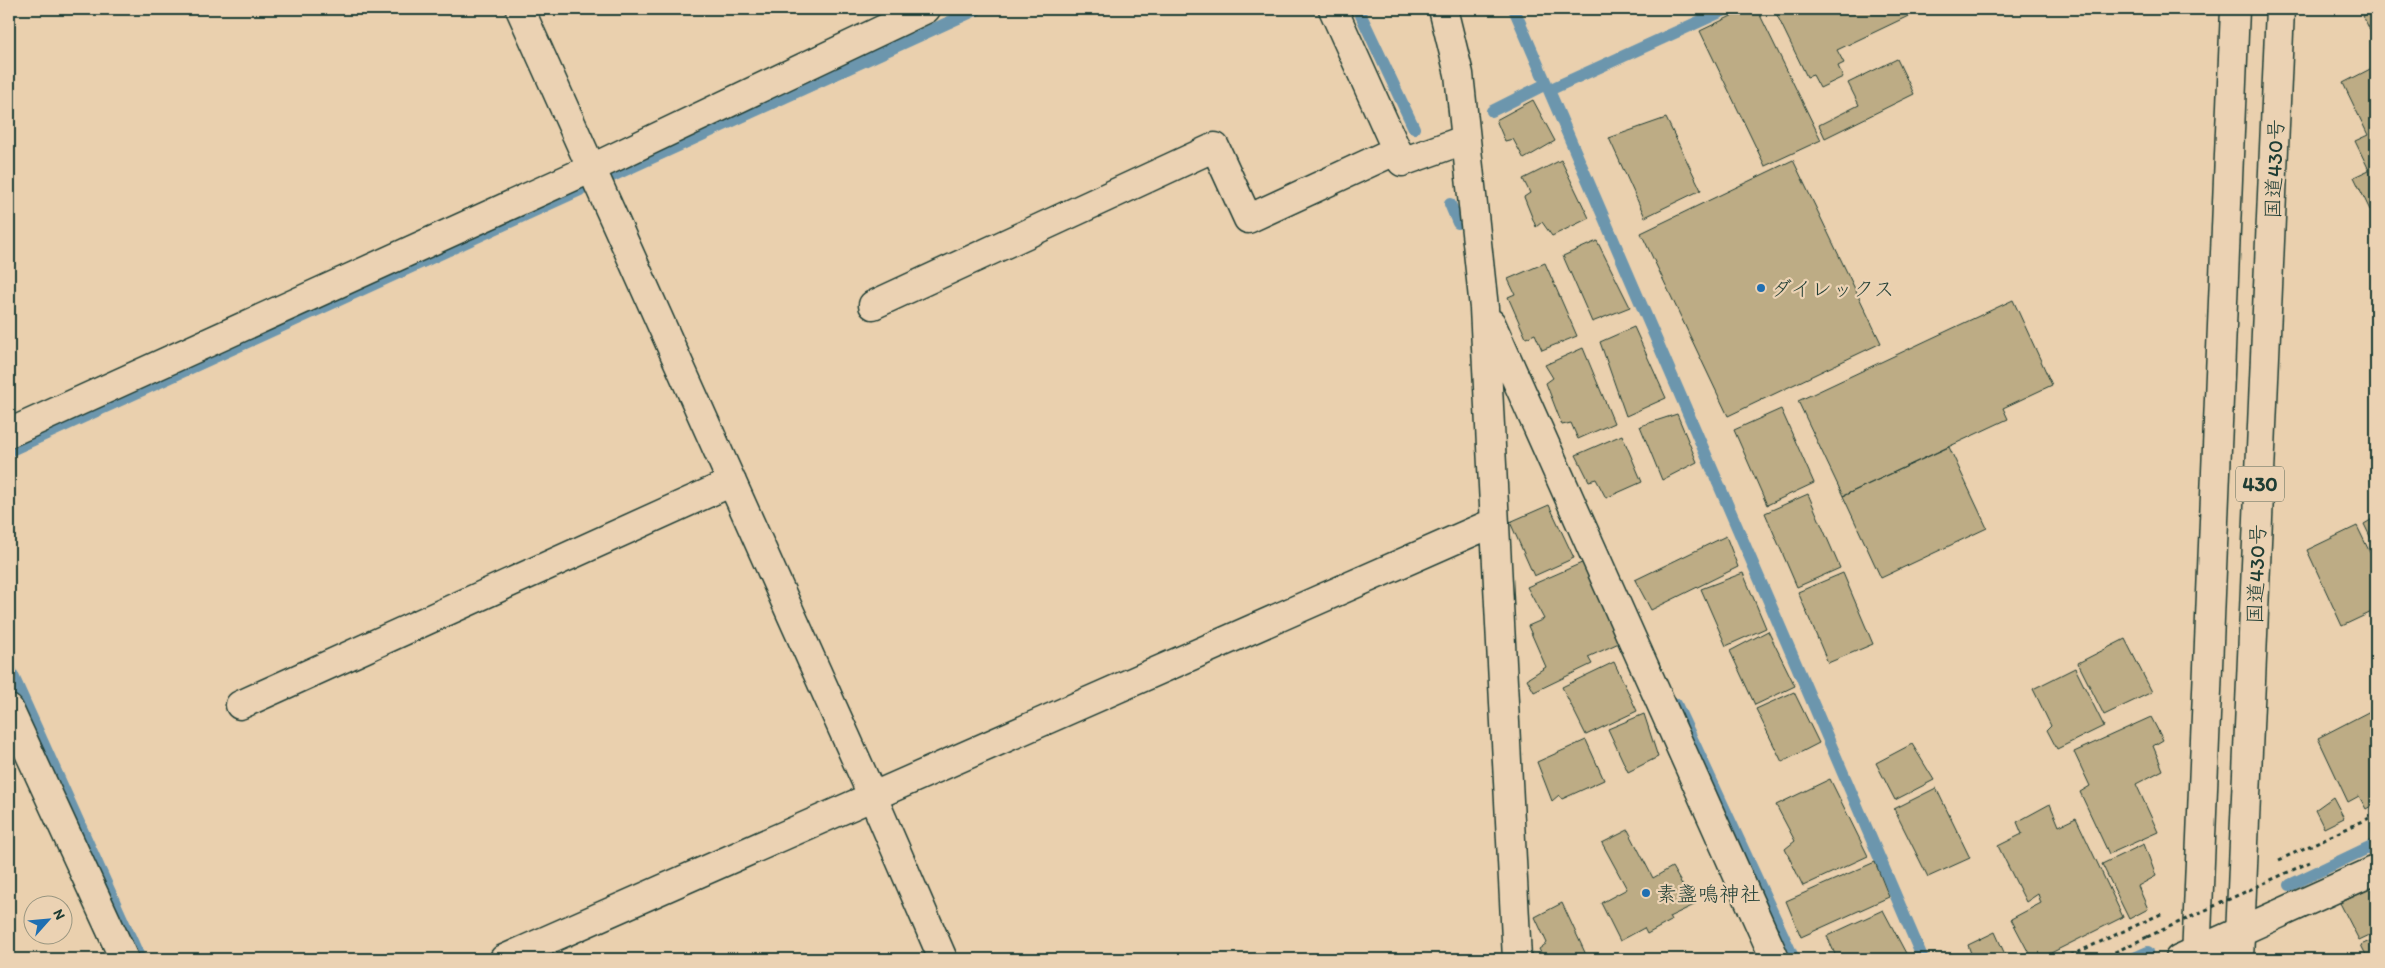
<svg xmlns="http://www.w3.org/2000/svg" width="2385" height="968" viewBox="0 0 2385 968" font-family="Itim,'Klee One',sans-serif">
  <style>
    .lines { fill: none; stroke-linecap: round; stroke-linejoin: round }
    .stream { stroke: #6c96ad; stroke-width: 12 }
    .building { fill: #bdac85; stroke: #1f3d34 }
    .minor-casing { stroke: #1f3d34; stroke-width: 31 }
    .highway-casing { stroke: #1f3d34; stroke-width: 31 }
    .path { stroke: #1f3d34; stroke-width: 3; stroke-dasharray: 4 4; stroke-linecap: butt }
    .minor { stroke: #ebd2b3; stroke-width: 28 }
    .highway { stroke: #ebd2b3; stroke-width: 28 }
    .path-bridge { stroke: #1f3d34; stroke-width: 3; stroke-dasharray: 4 4; stroke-linecap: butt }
    .poi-dot { fill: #1f6fb2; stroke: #ebd2b3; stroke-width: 2 }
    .labels { text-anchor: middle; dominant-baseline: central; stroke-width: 4.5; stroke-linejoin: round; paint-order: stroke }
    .shield { fill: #ebd2b3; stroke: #5c6a5a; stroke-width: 1 }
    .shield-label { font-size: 20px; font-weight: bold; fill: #1f3d34 }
    .street-label { font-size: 21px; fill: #1f3d34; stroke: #ebd2b3 }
    .poi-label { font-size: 21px; fill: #1f3d34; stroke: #ebd2b3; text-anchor: start }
  </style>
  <rect width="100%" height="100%" fill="#ead0ae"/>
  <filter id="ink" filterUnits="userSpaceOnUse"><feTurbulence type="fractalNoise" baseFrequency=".02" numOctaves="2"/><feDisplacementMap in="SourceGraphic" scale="10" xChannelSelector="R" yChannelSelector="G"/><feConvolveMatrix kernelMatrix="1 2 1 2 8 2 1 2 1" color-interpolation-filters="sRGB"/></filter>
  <g filter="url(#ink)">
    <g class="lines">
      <path class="stream" d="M1358,9L1414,128
        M1514,9L1923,959
        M1549,90L1727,9
        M1492,111L1546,84
        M610,177L978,9
        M1450,204L1458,223
        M9,451L580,190
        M9,667L140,959
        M1676,704L1794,959
        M2290,885L2376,844
        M2132,959L2148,952"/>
    </g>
    <path class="building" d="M1746,9H1757L1821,140L1765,166L1700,31Z
      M1774,9H1923L1837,50L1844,63L1838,66L1843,77L1820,88L1813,75L1807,77Z
      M2376,9V42L2363,16Z
      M1897,59L1914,94L1825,138L1819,125L1859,105L1848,83Z
      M2376,66V208L2370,210L2354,177L2369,170L2355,141L2368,135L2343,83Z
      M1533,100L1555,141L1524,159L1513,139L1505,141L1496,120Z
      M1666,118L1701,190L1645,217L1609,138Z
      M1561,160L1589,218L1552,236L1542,222L1536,227L1524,197L1530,193L1523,179Z
      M1793,160L1881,343L1728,416L1641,233Z
      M1597,241L1630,307L1592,322L1563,256Z
      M1545,263L1577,336L1542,350L1535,334L1526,338L1508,297L1515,294L1508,279Z
      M2013,300L2052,385L2003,408L2008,419L1843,496L1798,401Z
      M1634,327L1666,398L1626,416L1600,342Z
      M1583,348L1614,423L1578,439L1571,423L1562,425L1546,383L1553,378L1545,365Z
      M1781,409L1814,483L1767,505L1734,430Z
      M1677,414L1697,462L1662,480L1640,426Z
      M1622,435L1642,482L1606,498L1596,479L1589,481L1576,455Z
      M1949,447L1987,528L1881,578L1843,496Z
      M1808,494L1840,568L1797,587L1765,513Z
      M1549,505L1574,558L1534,576L1510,522Z
      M2376,517V549L2364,524Z
      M2357,526L2376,565V610L2342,626L2307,550Z
      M1726,536L1738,567L1651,610L1635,580Z
      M1584,562L1621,642L1588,657L1592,664L1534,692L1527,679L1546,667L1528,626L1544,619L1527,587Z
      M1743,573L1766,628L1726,646L1701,589Z
      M1843,573L1873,644L1828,663L1798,592Z
      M1768,631L1795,686L1755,705L1730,651Z
      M2125,639L2152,692L2104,715L2078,663Z
      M1614,662L1637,711L1586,735L1562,687Z
      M2075,668L2104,726L2057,749L2047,730L2051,726L2033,689Z
      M1794,692L1819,743L1782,762L1756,709Z
      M2376,708V803L2366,809L2359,796L2348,802L2318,738Z
      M1644,714L1658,757L1628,772L1608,729Z
      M2151,717L2163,740L2153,746L2163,770L2136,784L2158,832L2109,854L2080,792L2090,786L2074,752Z
      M1586,740L1604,780L1562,799L1559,795L1552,801L1537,762Z
      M1912,744L1934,780L1895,800L1876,763Z
      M1830,779L1868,856L1803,886L1785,849L1795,841L1776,805Z
      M1936,788L1970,858L1928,877L1894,809Z
      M2333,797L2344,818L2324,828L2315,810Z
      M2050,804L2059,826L2076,818L2123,917L2039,959H2032L2011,919L2041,903L2038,894L2026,902L1998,846L2022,834L2017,822Z
      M1628,830L1653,878L1672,867L1694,905L1669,917L1671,921L1647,934L1644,928L1620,941L1601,903L1627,889L1602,843Z
      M2144,844L2156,876L2138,886L2148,909L2129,919L2102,864Z
      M1875,862L1889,897L1801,937L1786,901Z
      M2376,886V932L2359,940L2340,903Z
      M1562,903L1588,959H1544L1539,949L1547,943L1535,917Z
      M1883,910L1909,959H1837L1827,936Z
      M1995,932L2007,959H1973L1968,945Z
      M2376,938V959H2368L2361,945Z"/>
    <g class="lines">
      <g class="minor-casing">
        <path id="minor" d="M520,9L872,795L943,959
          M1333,9L1402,162L1464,140
          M1443,9L1459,74L1484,308L1517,959
          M873,305L1215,147L1248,219L1397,150
          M1491,323L1775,959
          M9,433L590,169L926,9
          M240,705L732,482
          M9,709L124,959
          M504,959L1495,522
          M2179,959L2376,870"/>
      </g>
      <g class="highway-casing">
        <path id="highway" d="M2196,959L2235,9
          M2239,959L2280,9"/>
      </g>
      <path class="path" d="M2279,860L2376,815
        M2063,959L2163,913
        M2100,959L2147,937"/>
      <use href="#minor" class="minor"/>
      <use href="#highway" class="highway"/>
      <path class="path-bridge" d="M2147,937L2310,862"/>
    </g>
  </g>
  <g class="poi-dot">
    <circle cx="1761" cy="288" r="5"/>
    <circle cx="1646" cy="893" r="5"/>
  </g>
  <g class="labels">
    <rect class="shield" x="2236" y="466.5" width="48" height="35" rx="4"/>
    <g class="shield-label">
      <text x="2260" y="484">430</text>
    </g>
    <g class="street-label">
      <text transform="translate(2274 169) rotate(-88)">国道430号</text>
      <text transform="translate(2256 574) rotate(-88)">国道430号</text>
    </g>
    <g class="poi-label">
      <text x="1771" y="288">ダイレックス</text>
      <text x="1656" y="893">素盞鳴神社</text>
    </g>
  </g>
  <rect width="2385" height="968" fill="none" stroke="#ebd2b3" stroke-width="30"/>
  <rect x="15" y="15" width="2355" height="938" fill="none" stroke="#1f3d34" stroke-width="2" filter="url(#ink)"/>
  <g transform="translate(48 920) rotate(63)"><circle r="24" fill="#ebd2b3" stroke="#999680"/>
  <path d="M0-4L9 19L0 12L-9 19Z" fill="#1f6fb2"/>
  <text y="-8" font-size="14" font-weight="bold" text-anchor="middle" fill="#1f3d34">N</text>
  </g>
</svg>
